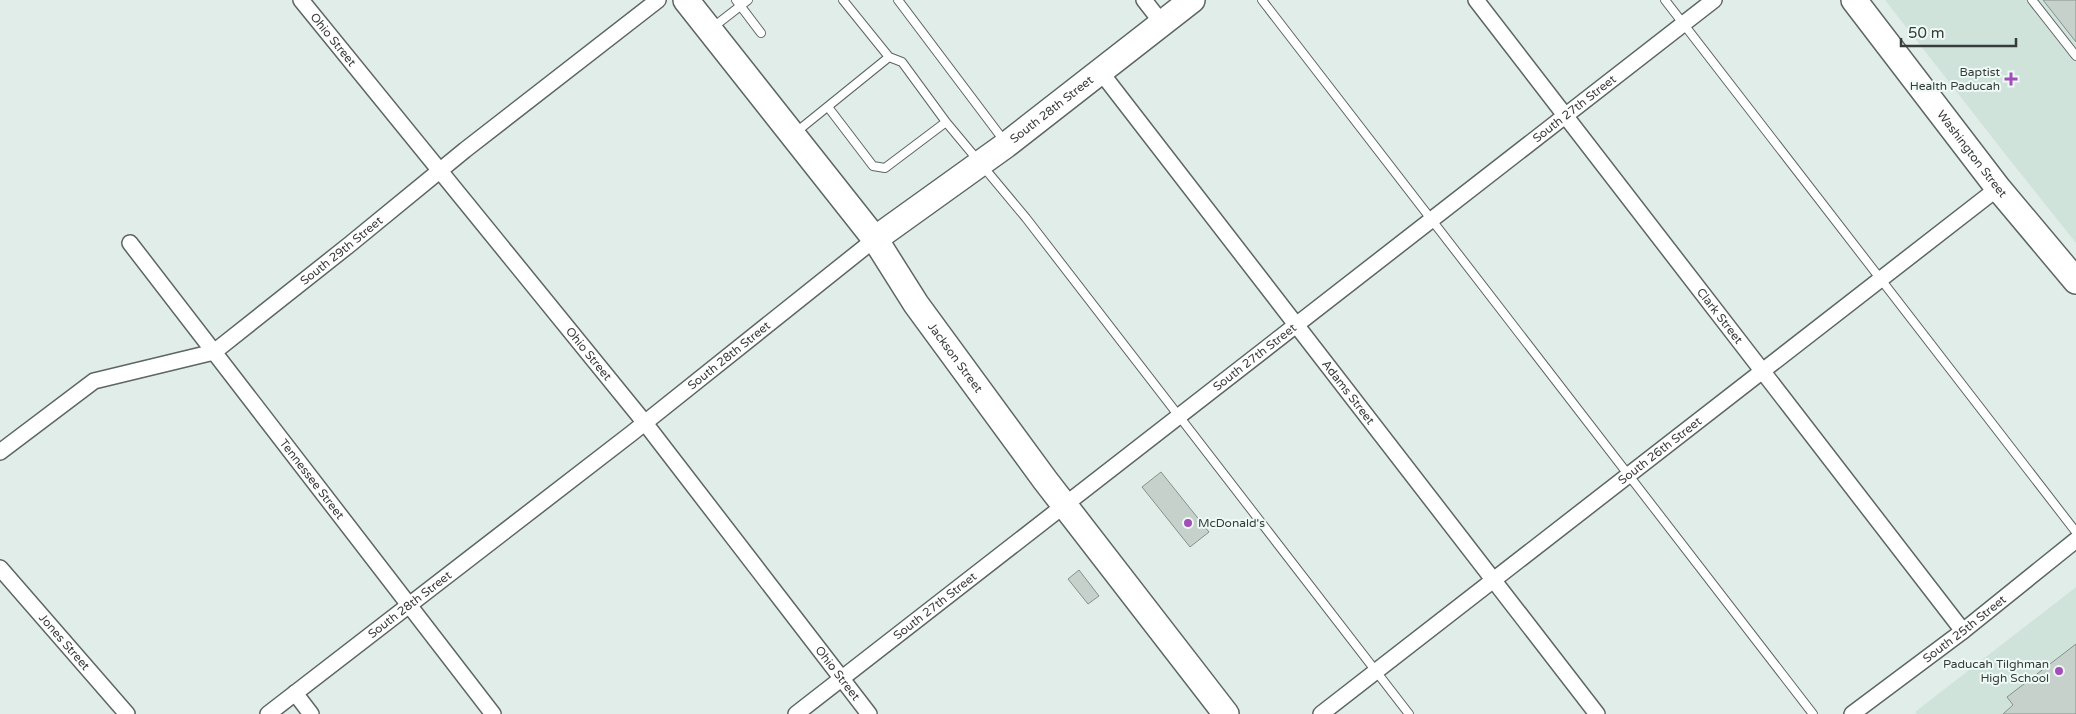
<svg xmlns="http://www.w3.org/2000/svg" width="2076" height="714" viewBox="0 0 2076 714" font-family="'Varela Round',sans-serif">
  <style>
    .built { fill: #d0e3db }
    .building { fill: #c6d1cc; stroke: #86918c }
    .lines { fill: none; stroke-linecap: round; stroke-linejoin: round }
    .lane-casing { stroke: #5d6662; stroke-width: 10 }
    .street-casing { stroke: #5d6662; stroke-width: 18 }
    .primary-casing { stroke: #5d6662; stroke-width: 28 }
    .lane { stroke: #fff; stroke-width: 8 }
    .street { stroke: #fff; stroke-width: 15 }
    .primary { stroke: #fff; stroke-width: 25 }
    .poi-dot { fill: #a34dba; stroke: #eefaf5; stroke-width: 2 }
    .labels { text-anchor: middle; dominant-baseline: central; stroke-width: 4; stroke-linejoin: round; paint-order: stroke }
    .street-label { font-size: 12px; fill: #373b3a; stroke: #eefaf5 }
    .poi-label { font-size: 12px; fill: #373b3a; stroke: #eefaf5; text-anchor: end }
  </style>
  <rect width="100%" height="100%" fill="#e1ede8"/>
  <path class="built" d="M1885,0H2076V243L2009,159Z
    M2076,587V714H1917L1915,712Z"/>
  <path class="building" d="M2043,0H2076V42Z
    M1161,472L1209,532L1190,547L1142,487Z
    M1079,570L1099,596L1088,604L1068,579Z
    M2076,644V714H2003L2013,705L2007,697Z"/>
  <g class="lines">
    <g class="lane-casing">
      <path id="lane" d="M736,0L761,33
        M843,0L889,57L902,62L946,122L1026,218L1409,714
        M898,0L1005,142
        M1262,0L1813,714
        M1665,0L2076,532
        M2032,0L2076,56
        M712,28L748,0
        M828,107L873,166L885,168L946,122
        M795,133L889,57"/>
    </g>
    <g class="street-casing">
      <g id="street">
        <path id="s1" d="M301,0L645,423L869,714"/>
        <path d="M1144,0L1162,23"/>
        <path id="s2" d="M1476,0L1963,631"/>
        <path id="s3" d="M1100,71L1597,714"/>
        <path id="s4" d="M130,243L493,714"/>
        <path id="s5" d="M0,452L94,381L214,352L349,245L465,150L658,0"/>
        <path id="s6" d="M0,568L127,714"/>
        <path d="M295,693L311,714"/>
        <path id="s7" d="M268,714L632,433L875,239"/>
        <path id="s8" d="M796,714L1714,0"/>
        <path id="s9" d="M1321,714L1998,188"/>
        <path id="s10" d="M1852,714L1963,631L2076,540"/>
      </g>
    </g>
    <g class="primary-casing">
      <g id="primary">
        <path id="s11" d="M686,0L875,239L916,304L1045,480L1226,714"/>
        <path id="s12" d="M1854,0L1998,188L2076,281"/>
        <path id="s13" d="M875,239L1006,145L1192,0"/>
      </g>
    </g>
    <use href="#lane" class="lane"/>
    <use href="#street" class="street"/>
    <use href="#primary" class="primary"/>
  </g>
  <g class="poi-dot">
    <path d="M2008.5 71.5h5v5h5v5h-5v5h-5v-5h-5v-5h5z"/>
    <circle cx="1188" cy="523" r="5"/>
    <circle cx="2059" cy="671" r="5"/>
  </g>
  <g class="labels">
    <g class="street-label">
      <text stroke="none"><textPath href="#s1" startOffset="51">Ohio Street</textPath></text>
      <text stroke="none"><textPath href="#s8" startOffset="986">South 27th Street</textPath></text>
      <text stroke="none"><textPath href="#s13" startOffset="219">South 28th Street</textPath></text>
      <text stroke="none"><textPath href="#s12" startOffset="194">Washington Street</textPath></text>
      <text stroke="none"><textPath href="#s5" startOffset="404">South 29th Street</textPath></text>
      <text stroke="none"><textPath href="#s2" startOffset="399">Clark Street</textPath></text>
      <text stroke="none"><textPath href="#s1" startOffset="456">Ohio Street</textPath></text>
      <text stroke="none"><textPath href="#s7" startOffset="584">South 28th Street</textPath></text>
      <text stroke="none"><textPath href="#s11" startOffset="448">Jackson Street</textPath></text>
      <text stroke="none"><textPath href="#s8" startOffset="581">South 27th Street</textPath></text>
      <text stroke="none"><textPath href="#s3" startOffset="406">Adams Street</textPath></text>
      <text stroke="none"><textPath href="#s9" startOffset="429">South 26th Street</textPath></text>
      <text stroke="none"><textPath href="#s4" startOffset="298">Tennessee Street</textPath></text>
      <text stroke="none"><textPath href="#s7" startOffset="179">South 28th Street</textPath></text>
      <text stroke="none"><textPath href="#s8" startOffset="176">South 27th Street</textPath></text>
      <text stroke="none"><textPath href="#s10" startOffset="141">South 25th Street</textPath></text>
      <text stroke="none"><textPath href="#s6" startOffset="98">Jones Street</textPath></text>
      <text stroke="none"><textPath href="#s1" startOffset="861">Ohio Street</textPath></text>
    </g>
    <g class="poi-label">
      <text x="2000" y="72">Baptist<tspan x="2000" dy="14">Health Paducah</tspan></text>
      <text x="1198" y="523" text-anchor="start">McDonald's</text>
      <text x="2049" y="664">Paducah Tilghman<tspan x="2049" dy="14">High School</tspan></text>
    </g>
  </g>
  <path d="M1901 38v8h115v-8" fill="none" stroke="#373b3a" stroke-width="2.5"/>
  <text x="1908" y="38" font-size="15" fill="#373b3a" stroke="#eefaf5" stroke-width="4" paint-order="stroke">50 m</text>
</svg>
